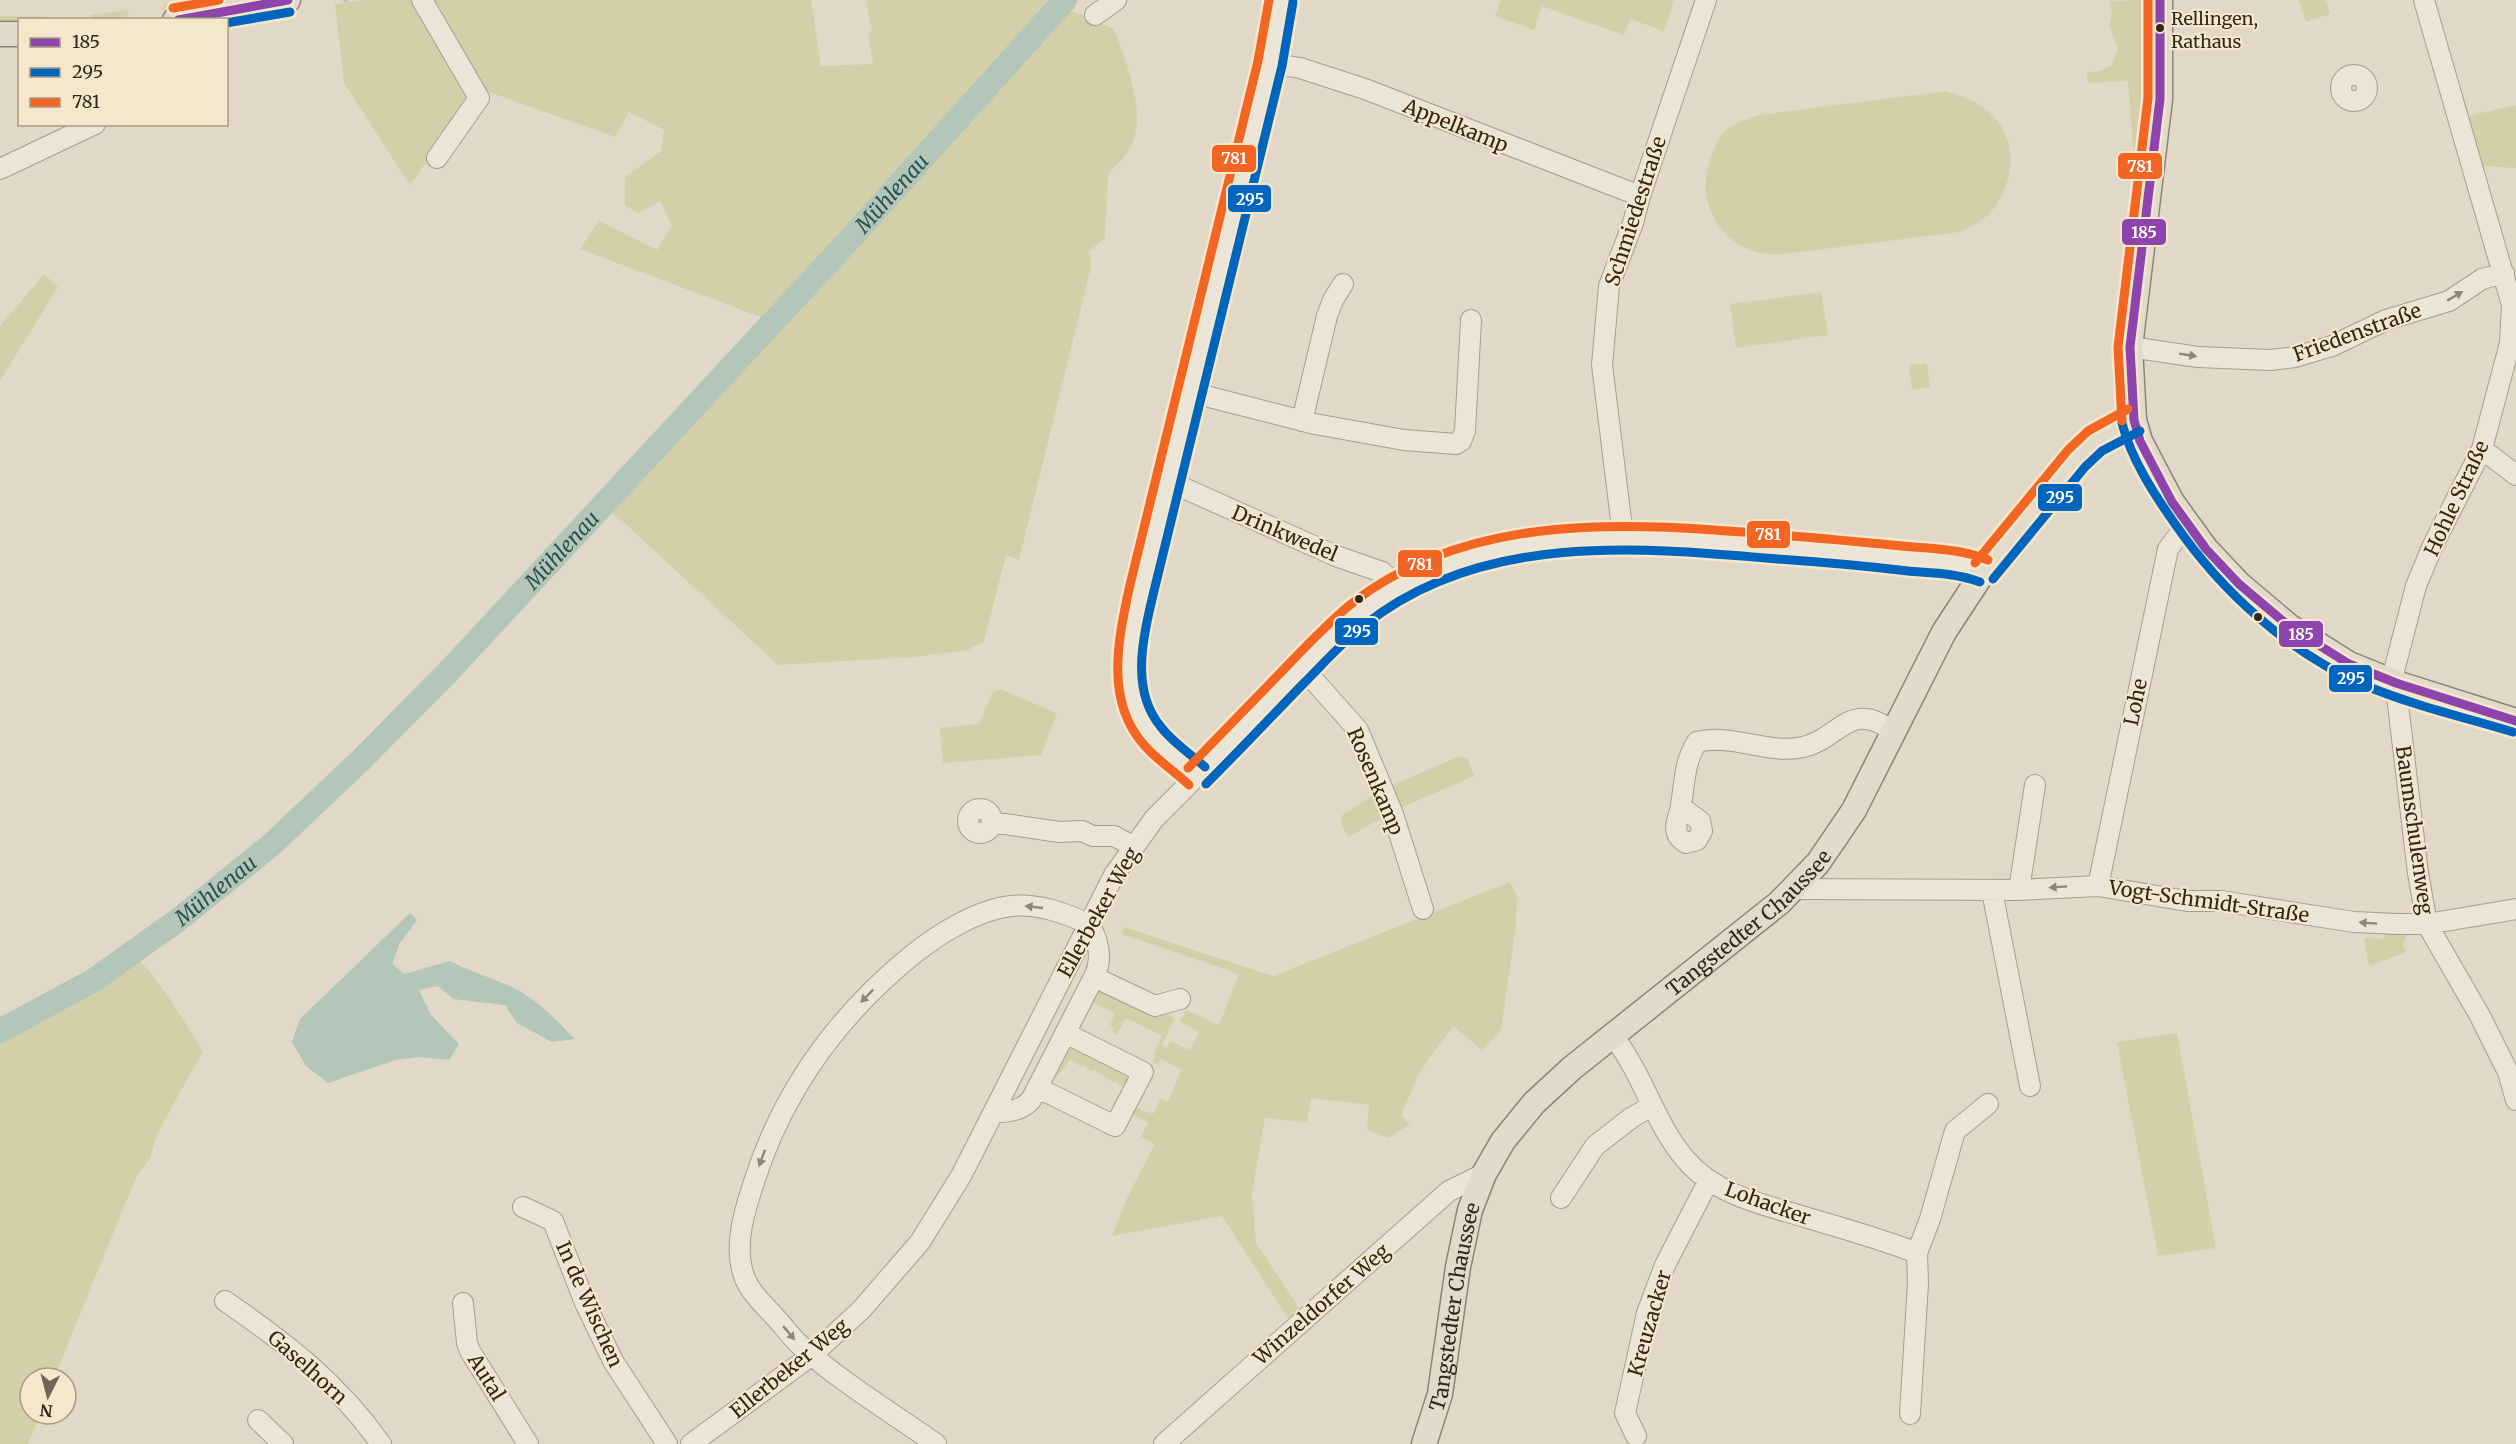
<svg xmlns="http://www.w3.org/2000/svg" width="2516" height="1444" viewBox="0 0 2516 1444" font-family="Merriweather,serif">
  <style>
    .green { fill: #d3d0a9 }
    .water { fill: #b4c6ba }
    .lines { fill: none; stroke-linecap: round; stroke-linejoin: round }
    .stream { stroke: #b4c6ba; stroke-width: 4 }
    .river { stroke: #b4c6ba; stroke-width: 24 }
    .minor-casing { stroke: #a69d91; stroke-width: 22 }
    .major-casing { stroke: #8c8378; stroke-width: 27 }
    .minor { stroke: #eae4d9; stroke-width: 20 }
    .major { stroke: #e2daca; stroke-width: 24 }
    .bus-1-casing { stroke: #f5e7cb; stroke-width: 14 }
    .bus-2-casing { stroke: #f5e7cb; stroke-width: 14 }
    .bus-3-casing { stroke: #f5e7cb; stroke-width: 14 }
    .bus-1 { stroke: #8e44ad; stroke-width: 9 }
    .bus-2 { stroke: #0065bd; stroke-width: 9 }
    .bus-3 { stroke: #f26522; stroke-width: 9 }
    .oneway { fill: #8e857a }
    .bus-dot { fill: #33261b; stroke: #f5e7cb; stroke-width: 2 }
    .labels { text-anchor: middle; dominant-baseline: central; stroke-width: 4.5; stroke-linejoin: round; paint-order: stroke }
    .bus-label { font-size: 18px; fill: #33261b; stroke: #f5e7cb; text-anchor: start }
    .street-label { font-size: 20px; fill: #33261b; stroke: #f5e7cb }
    .water-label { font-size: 21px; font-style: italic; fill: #2a534f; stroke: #f5e7cb }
    .line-badge { stroke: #f5e7cb; stroke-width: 2 }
    .badge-label { font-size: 16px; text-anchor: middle; font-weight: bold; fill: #fff }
  </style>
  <rect width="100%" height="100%" fill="#e2d8c7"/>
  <path class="green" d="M187,0H242L170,13L163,10L164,4Z
    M364,0H415L472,97L410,185L344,83L335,4Z
    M432,0H811L821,66L873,64L868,35L872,31L866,0H1077L1068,9L1114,29C1126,61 1150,119 1128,152C1123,159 1115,166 1108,173L1105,238L1089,251L1091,267L1019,560L1006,555L984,641L968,650L914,657L778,665L607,507L777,324L858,240L948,141L940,133L768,320L580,249L599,221L657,250L672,226L660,201L639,213L625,205V177L661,151L664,130L629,112L615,137L478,88Z
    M1501,0H1671L1674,1L1664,31L1630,19L1624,35L1542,6L1534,30L1495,16Z
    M2146,0L2143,27L2145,111L2143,169L2135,171L2128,81L2088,83L2087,72L2100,71L2112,65L2118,48L2109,26L2112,13L2109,1Z
    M2299,0H2326L2330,14L2306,22Z
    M127,10L129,12L126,19H93L90,15Z
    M0,16L53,17V19L20,20L19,28H0Z
    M1946,91C1964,96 1981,103 1994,117C2020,144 2013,190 1988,215C1980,222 1969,227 1960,232L1775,255C1767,254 1759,253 1752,251C1716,237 1698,200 1709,164C1712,155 1715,142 1722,134C1730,124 1747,119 1759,115Z
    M2516,105V168L2481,166L2468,116Z
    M44,274L58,287L0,381V326Z
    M1821,292L1828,335L1736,348L1730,304Z
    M1927,363L1930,387L1912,390L1909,365Z
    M1000,689L1057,713L1041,755L943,763L940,728L979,724L993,692Z
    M1460,756L1468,759L1474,776L1398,809L1388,787Z
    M1375,794L1383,817L1349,837L1342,826L1341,816Z
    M1510,882L1517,896L1516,926L1501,1030L1482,1050L1453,1026L1420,1071L1401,1116L1410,1124L1389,1138L1367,1130L1369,1105L1311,1098L1307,1123L1265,1118L1252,1192L1256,1243L1303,1314L1292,1324L1222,1216L1112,1236L1127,1198L1155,1144L1141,1137L1148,1122L1131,1114L1129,1105L1153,1114L1161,1098L1168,1102L1181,1069L1161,1059L1158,1065L1153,1062L1156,1056L1153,1055L1162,1036L1126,1018L1117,1034L1112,1032L1114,1028L1110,1025L1115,1013L1094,1003L1088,1014L1081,1011L1103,984L1175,1018L1162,1045L1167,1047L1171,1041L1190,1050L1199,1032L1180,1022L1186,1010L1219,1025L1239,974L1121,934L1124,927L1273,976Z
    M2386,933L2406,935L2403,946L2407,952L2369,966L2364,938L2384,939Z
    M126,950C154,967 184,1022 203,1051L157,1134L150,1159L137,1175L54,1378H30V1414H40L28,1444H0V1017Z
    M2177,1033L2216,1248L2158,1256L2117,1042Z
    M1065,1042L1133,1070L1117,1107L1113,1103L1125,1089L1115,1081L1114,1083L1094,1070L1092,1072L1083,1065L1081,1067L1071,1059L1055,1079L1054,1078L1048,1089Z"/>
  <path class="water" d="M410,913L417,920L400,943L392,964L404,974L450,961C471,972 493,978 514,988C537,999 557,1021 575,1039L552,1042L517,1023L505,1005L453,999L438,986L419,990L431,1015L459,1044L449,1060L418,1057L396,1060L328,1083L306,1066L292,1042L300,1019Z"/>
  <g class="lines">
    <path class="stream" d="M345,0H346
      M170,8L213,0"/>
    <path class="river" id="s1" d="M0,1031L94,980L178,920L270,846L362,759L448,672L850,239L1065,0"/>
    <g class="minor-casing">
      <path id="minor" d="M422,0L479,98L437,158
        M2424,0L2512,305L2510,343L2482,449L2433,545L2416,586L2394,671L2418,873L2427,924L2480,1016L2508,1072L2516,1100
        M1095,15L1116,0
        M1270,63L1300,68L1365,89L1640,196
        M2341 88a13 13 0 1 1 26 0a13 13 0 1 1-26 0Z
        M0,169L95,124
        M2130,347L2198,357L2270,360L2295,357L2332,346L2386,320L2449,301L2482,279L2504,273
        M1190,392L1315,424L1404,440L1456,444L1461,441L1465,431L1471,320
        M1302,421L1327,316L1333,300L1343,284
        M2482,449L2516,475
        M1168,481L1336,556L1382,572L1400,588
        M1623,536L1602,365L1609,286L1633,223L1640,196L1706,0
        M1302,667L1358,730L1393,814L1423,909
        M1197,776C1183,762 1165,750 1152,736C1116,698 1131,637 1141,592L1270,63L1281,0
        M1681,807L1700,821L1702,831L1697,840L1686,843C1682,840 1678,837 1677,833C1674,823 1680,815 1681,805C1685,782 1684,762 1697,742C1731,733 1769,755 1803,747C1840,739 1850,697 1895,733
        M968 821a12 12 0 1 1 24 0a12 12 0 1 1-24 0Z
        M992,822L1059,832L1082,831L1093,836H1114L1133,846
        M2098,886L2168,549L2180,533L2190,529
        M1794,889L2019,890L2098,886L2187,901H2221L2354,922L2397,924H2427L2516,909
        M2019,890L2035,785
        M1992,891L2030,1086
        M1094,977L1155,1006L1180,999
        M1612,1035C1643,1073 1654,1123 1686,1160C1717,1196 1766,1205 1808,1218C1845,1229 1881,1239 1917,1253L1918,1283L1910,1414
        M1038,1088L1115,1126L1143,1072L1065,1033
        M1561,1198L1595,1146L1631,1118L1652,1106
        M523,1207L553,1221L585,1303L613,1361L667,1444
        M1917,1253L1930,1219L1955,1131L1988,1104
        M225,1301C286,1343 337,1382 381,1444
        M463,1303L467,1343L470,1351L528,1444
        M258,1420L283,1444
        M1636,1436L1625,1413L1647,1313L1665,1265L1709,1180
        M691,1444L812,1355L861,1310L920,1242L961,1176L1114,875L1154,819C1193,780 1232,741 1270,701C1299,671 1328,637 1362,612C1478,525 1622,534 1758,545C1827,550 1895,557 1964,564L1984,571
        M936,1444C891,1412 842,1383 801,1346C791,1337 783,1325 774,1316C763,1304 749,1291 744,1276C733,1245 745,1209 755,1179C784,1090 839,1015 911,956C937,935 976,910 1011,906C1038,903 1064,913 1089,924C1099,941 1103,959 1094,977L1031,1100C1020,1112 1008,1111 993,1113
        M1164,1444L1449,1191L1484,1174"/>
    </g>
    <g class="major-casing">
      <g id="major">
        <path d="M2160,0V99L2130,347L2134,420L2140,441L2172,502L2206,549L2239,584L2290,627L2349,664L2396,683L2516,721"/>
        <path d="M175,20L288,0"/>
        <path d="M0,34H20"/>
        <path id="s2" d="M1424,1444L1440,1394L1458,1267L1470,1210L1484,1174L1503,1141L1534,1103L1572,1068L1779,903L1818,863L1854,810L1944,632L1984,571L2076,459L2095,441L2134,420"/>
      </g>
    </g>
    <use href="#minor" class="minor"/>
    <use href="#major" class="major"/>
    <g class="bus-1-casing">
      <path id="bus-1" d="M2160,0V99L2130,347L2134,420L2140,441L2172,502L2206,549L2239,584L2290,627L2349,664L2396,683L2516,721
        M178,20L288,0"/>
    </g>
    <g class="bus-2-casing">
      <path id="bus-2" d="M226,23L290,12
        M2122,423C2131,459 2154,494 2175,524C2222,592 2288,652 2364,685C2412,705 2463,717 2513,732
        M1993,579L2085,467L2102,451L2140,431
        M1205,767C1191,754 1173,743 1161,727C1130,690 1143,638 1153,595L1282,66L1293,2
        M1206,784C1239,751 1271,717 1304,683C1324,663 1343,641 1366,624C1482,532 1639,547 1777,559C1821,562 1865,566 1908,571C1933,573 1956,573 1980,582"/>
    </g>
    <g class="bus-3-casing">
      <path id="bus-3" d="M173,8L219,0
        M2122,421L2118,347L2148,98V0
        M1975,563L2068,450L2088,431L2128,409
        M1188,768C1221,734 1254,700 1286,667C1307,645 1328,623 1351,604C1472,509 1635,523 1778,535C1823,538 1868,543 1913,547C1939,549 1964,550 1988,560
        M1189,785C1174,771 1157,760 1144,745C1105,701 1118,641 1129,589L1258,61L1269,0"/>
    </g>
    <use href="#bus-1" class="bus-1"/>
    <use href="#bus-2" class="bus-2"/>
    <use href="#bus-3" class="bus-3"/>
  </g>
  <defs><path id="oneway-solid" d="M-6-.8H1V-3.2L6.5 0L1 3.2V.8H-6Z" transform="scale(1.5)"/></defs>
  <g class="oneway">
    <use href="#oneway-solid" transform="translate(2455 296) rotate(-31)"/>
    <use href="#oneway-solid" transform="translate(2188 355) rotate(9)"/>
    <use href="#oneway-solid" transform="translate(2058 887) rotate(176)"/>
    <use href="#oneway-solid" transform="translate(1034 907) rotate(-174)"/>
    <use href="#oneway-solid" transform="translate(2368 923) rotate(-176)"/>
    <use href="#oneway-solid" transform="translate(867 996) rotate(134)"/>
    <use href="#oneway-solid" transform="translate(762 1158) rotate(110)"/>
    <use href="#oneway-solid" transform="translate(789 1333) rotate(50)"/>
  </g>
  <g class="bus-dot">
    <circle cx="2160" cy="28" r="5"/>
    <circle cx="1359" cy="599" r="5"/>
    <circle cx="2258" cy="617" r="5"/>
  </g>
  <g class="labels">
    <g class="bus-label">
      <text x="2171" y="18">Rellingen,<tspan x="2171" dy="23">Rathaus</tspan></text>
    </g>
    <g class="street-label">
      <text transform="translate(1456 125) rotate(22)">Appelkamp</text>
      <text transform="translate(1635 211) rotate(-72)">Schmiedestraße</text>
      <text transform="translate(2357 332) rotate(-20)">Friedenstraße</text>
      <text transform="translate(2456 498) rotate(-65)">Hohle Straße</text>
      <text transform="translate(1285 533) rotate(23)">Drinkwedel</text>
      <text transform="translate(2135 702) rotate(-78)">Lohe</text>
      <text transform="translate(1376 781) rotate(67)">Rosenkamp</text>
      <text transform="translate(2415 830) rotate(82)">Baumschulenweg</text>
      <text transform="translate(2209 901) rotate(8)">Vogt-Schmidt-Straße</text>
      <text transform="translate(1098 912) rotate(-61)">Ellerbeker Weg</text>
      <text stroke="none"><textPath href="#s2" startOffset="645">Tangstedter Chaussee</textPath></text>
      <text transform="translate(1768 1203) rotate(20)">Lohacker</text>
      <text transform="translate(590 1304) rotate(66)">In de Wischen</text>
      <text transform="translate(1321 1304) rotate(-41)">Winzeldorfer Weg</text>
      <text stroke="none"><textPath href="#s2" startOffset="141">Tangstedter Chaussee</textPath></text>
      <text transform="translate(1649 1323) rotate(-74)">Kreuzacker</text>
      <text transform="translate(308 1367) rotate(42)">Gaselhorn</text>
      <text transform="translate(789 1368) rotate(-39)">Ellerbeker Weg</text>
      <text transform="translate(487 1377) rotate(58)">Autal</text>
    </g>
    <g class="water-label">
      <text stroke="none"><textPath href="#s1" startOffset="1230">Mühlenau</textPath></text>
      <text stroke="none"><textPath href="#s1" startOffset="744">Mühlenau</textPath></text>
      <text stroke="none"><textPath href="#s1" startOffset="258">Mühlenau</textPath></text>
    </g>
  </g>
  <g class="line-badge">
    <rect x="1211" y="144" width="46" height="29" rx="6" fill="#f26522"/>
    <rect x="2117" y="152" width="46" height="28" rx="6" fill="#f26522"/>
    <rect x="1227" y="184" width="45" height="29" rx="6" fill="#0065bd"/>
    <rect x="2121" y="218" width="46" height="28" rx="6" fill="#8e44ad"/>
    <rect x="2037" y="483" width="46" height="29" rx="6" fill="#0065bd"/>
    <rect x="1746" y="520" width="45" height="29" rx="6" fill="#f26522"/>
    <rect x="1397" y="549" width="46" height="29" rx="6" fill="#f26522"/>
    <rect x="1334" y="617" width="45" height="29" rx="6" fill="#0065bd"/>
    <rect x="2278" y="620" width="46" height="28" rx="6" fill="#8e44ad"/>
    <rect x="2328" y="664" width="45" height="29" rx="6" fill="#0065bd"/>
  </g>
  <g class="badge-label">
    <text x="1234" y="164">781</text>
    <text x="2140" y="172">781</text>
    <text x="1250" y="205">295</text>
    <text x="2144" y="238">185</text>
    <text x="2060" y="503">295</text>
    <text x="1768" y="540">781</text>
    <text x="1420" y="570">781</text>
    <text x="1357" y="637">295</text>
    <text x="2301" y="640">185</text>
    <text x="2351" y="684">295</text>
  </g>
  <rect x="18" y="18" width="210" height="108" fill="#f5e7cb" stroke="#a79a85" stroke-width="1.5"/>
  <rect x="30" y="38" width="30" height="9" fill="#8e44ad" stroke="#a79a85" stroke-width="1.5"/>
  <text x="72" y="48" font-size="18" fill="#33261b">185</text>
  <rect x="30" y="68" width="30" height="9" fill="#0065bd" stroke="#a79a85" stroke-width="1.5"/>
  <text x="72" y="78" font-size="18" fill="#33261b">295</text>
  <rect x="30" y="98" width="30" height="9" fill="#f26522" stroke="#a79a85" stroke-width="1.5"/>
  <text x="72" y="108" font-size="18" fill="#33261b">781</text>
  <g transform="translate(48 1396) rotate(186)"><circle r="28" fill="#f5e7cb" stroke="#a79a85" stroke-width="1.5"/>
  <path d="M0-4.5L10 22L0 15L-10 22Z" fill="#706457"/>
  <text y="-9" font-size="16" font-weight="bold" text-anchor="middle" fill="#33261b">N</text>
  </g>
</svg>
